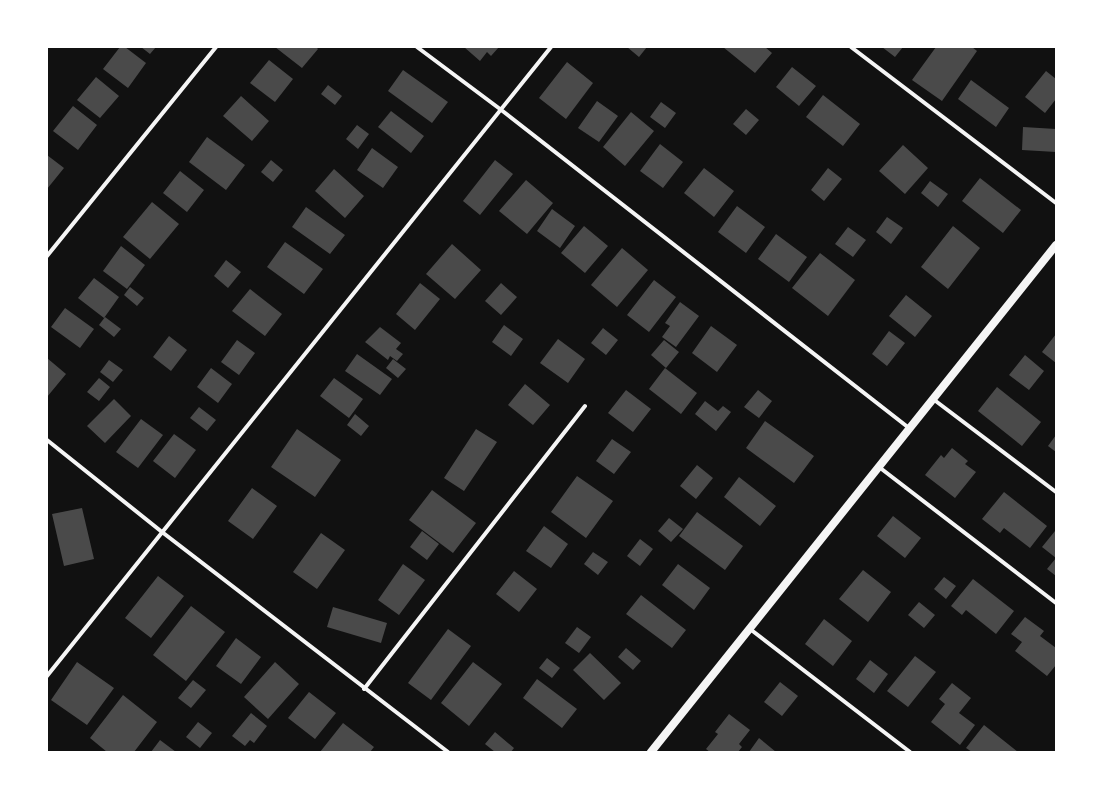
<svg xmlns="http://www.w3.org/2000/svg" width="1103" height="799" viewBox="0 0 1103 799" font-family="'DM Sans',sans-serif">
  <style>
    .building { fill: #4a4a4a }
    .lines { fill: none; stroke-linecap: round; stroke-linejoin: round }
    .minor { stroke: #f5f5f5; stroke-width: 4 }
    .secondary { stroke: #f5f5f5; stroke-width: 8 }
  </style>
  <rect width="100%" height="100%" fill="#111"/>
  <path class="building" d="M120,47H125L146,63L128,88L103,69Z
    M141,47H156L150,54Z
    M275,47H316L318,49L302,68Z
    M464,47H499L491,56L487,52L480,61Z
    M627,47H647L639,57Z
    M723,47H765L772,53L755,73Z
    M882,47H903L895,57Z
    M936,47H972L977,51L942,101L912,80Z
    M269,60L293,79L275,102L250,83Z
    M567,62L593,83L566,119L539,98Z
    M792,67L816,86L799,106L776,87Z
    M403,70L448,102L432,123L388,91Z
    M1046,71L1056,79V99L1045,113L1025,97Z
    M96,77L119,96L100,118L77,100Z
    M971,80L1009,108L996,127L958,99Z
    M328,85L342,96L335,105L321,94Z
    M823,95L860,124L843,146L806,117Z
    M241,96L269,121L252,141L223,116Z
    M597,101L618,116L599,142L578,128Z
    M661,102L676,113L665,128L650,117Z
    M73,106L97,125L78,150L53,131Z
    M746,109L759,120L746,135L733,124Z
    M391,111L424,136L411,153L378,127Z
    M631,112L654,131L625,166L603,147Z
    M357,125L369,134L358,149L346,139Z
    M1023,127L1056,129V152L1022,150Z
    M207,137L245,165L226,190L189,162Z
    M660,144L683,162L663,188L640,171Z
    M903,145L928,168L905,194L879,171Z
    M372,148L398,167L383,188L357,170Z
    M47,155L64,168L47,189Z
    M271,160L283,170L273,182L261,172Z
    M495,160L513,174L480,215L463,201Z
    M704,168L734,191L714,217L684,193Z
    M828,168L842,179L824,201L811,190Z
    M334,169L364,196L345,218L315,191Z
    M180,171L204,190L187,212L163,193Z
    M980,178L1021,210L1003,233L962,201Z
    M526,180L553,203L527,234L499,211Z
    M930,181L948,194L938,207L921,193Z
    M152,202L179,224L150,259L123,237Z
    M737,206L765,227L746,253L718,232Z
    M306,207L345,235L330,254L292,227Z
    M552,209L575,226L560,248L537,231Z
    M887,217L903,228L891,244L876,232Z
    M584,226L608,246L585,273L561,253Z
    M953,226L980,248L948,289L921,267Z
    M848,227L866,240L853,257L835,244Z
    M776,234L807,257L789,282L758,259Z
    M285,242L323,269L304,294L267,267Z
    M452,244L481,270L455,299L426,274Z
    M121,246L145,265L127,289L103,271Z
    M622,248L648,270L617,307L591,285Z
    M820,253L855,280L828,316L792,288Z
    M226,260L241,272L228,288L214,276Z
    M94,278L119,297L104,318L78,298Z
    M654,280L676,297L649,332L627,315Z
    M420,283L440,299L415,330L396,314Z
    M501,283L517,297L501,315L485,301Z
    M130,287L144,298L137,306L124,295Z
    M250,289L282,314L265,336L232,311Z
    M906,295L932,316L915,337L889,316Z
    M680,302L699,316L676,347L662,337L670,326L665,323Z
    M65,308L94,329L80,348L51,327Z
    M105,317L121,329L114,337L99,325Z
    M504,325L523,339L511,356L492,342Z
    M711,326L737,345L717,372L692,353Z
    M380,327L401,343L396,349L403,354L397,361L390,356L388,360L365,342Z
    M603,328L618,340L606,355L591,343Z
    M889,331L905,343L887,366L872,354Z
    M1056,334V363L1042,352Z
    M169,336L187,350L171,371L153,357Z
    M558,339L585,359L568,383L540,363Z
    M237,340L255,353L239,375L221,362Z
    M664,340L679,352L666,368L651,355Z
    M357,354L392,379L380,395L345,371Z
    M1025,355L1044,371L1029,390L1009,375Z
    M47,358L66,374L47,397Z
    M393,359L406,369L398,378L386,368Z
    M109,360L123,370L113,382L100,372Z
    M211,368L232,384L218,403L197,387Z
    M665,368L697,393L681,414L649,389Z
    M99,378L110,387L99,401L87,392Z
    M334,378L363,399L349,418L320,396Z
    M525,384L550,405L533,425L508,405Z
    M997,387L1041,422L1022,446L978,411Z
    M626,390L651,409L633,432L608,413Z
    M758,390L772,401L759,418L744,407Z
    M114,399L131,416L105,443L87,426Z
    M705,401L718,411L723,406L731,412L716,431L695,414Z
    M199,407L216,420L207,431L190,418Z
    M355,414L369,426L361,436L347,425Z
    M141,419L163,435L138,468L116,452Z
    M765,421L814,456L794,483L746,448Z
    M297,429L341,460L315,497L271,467Z
    M476,429L497,442L464,491L444,478Z
    M174,434L196,450L175,478L153,461Z
    M1056,435V452L1048,446Z
    M612,439L631,452L614,474L596,461Z
    M952,448L968,461L965,464L976,472L955,498L925,475L941,455L944,458Z
    M697,465L713,478L696,499L680,486Z
    M577,476L613,501L586,538L551,512Z
    M739,477L776,506L760,526L724,497Z
    M252,488L277,506L253,539L228,521Z
    M432,490L476,523L453,553L409,520Z
    M1004,492L1047,526L1030,548L1004,528L1000,533L982,519Z
    M82,508L94,559L64,566L52,514Z
    M697,512L743,546L725,570L679,536Z
    M893,516L921,538L905,558L877,536Z
    M669,518L683,529L671,542L658,531Z
    M544,526L568,544L551,568L526,551Z
    M422,531L439,544L427,560L410,547Z
    M1055,531H1056V576L1047,569L1056,558L1042,547Z
    M321,533L345,550L317,589L293,572Z
    M640,539L653,549L640,566L627,556Z
    M593,552L608,562L598,575L584,564Z
    M403,564L425,580L399,615L378,600Z
    M678,564L710,588L694,610L662,585Z
    M863,570L891,592L868,622L839,599Z
    M514,571L537,589L519,612L496,594Z
    M158,576L184,596L151,638L125,618Z
    M944,577L956,586L946,599L934,589Z
    M973,579L1014,611L996,634L966,610L962,615L951,606Z
    M641,595L686,630L672,648L626,614Z
    M919,602L935,615L924,628L908,615Z
    M191,606L225,632L186,681L153,655Z
    M333,607L387,623L381,643L327,627Z
    M1025,617L1044,631L1040,636L1056,648V665L1047,676L1015,651L1022,642L1011,634Z
    M824,619L852,641L833,666L805,644Z
    M577,627L591,637L579,653L565,643Z
    M448,629L471,646L431,700L408,683Z
    M236,638L261,657L241,684L216,666Z
    M626,648L641,661L633,670L618,657Z
    M590,653L621,683L604,700L573,670Z
    M915,656L936,672L908,707L887,691Z
    M547,658L560,668L552,678L539,668Z
    M870,660L888,674L874,693L856,679Z
    M77,662L114,688L87,725L51,700Z
    M275,662L299,684L268,719L244,697Z
    M473,662L502,684L469,726L441,703Z
    M537,679L577,709L562,728L523,698Z
    M193,680L206,690L191,708L178,698Z
    M780,682L798,696L782,716L764,702Z
    M952,683L971,698L959,713L975,725L960,745L931,722L945,704L939,699Z
    M309,692L336,713L315,739L288,718Z
    M123,695L157,722L134,752H107L90,738Z
    M251,713L267,726L254,743L250,740L245,746L232,736Z
    M729,714L750,730L739,744L742,747L738,752H710L706,749L718,734L715,732Z
    M198,722L212,733L200,748L186,737Z
    M343,723L374,747L370,752H320Z
    M984,725L1018,752H972L966,748Z
    M495,732L514,748L511,752H495L485,744Z
    M759,738L776,752H749Z
    M160,740L176,752H151Z"/>
  <g class="lines">
    <path class="minor" d="M417,47L500,109L909,428
      M851,47L1056,203
      M47,256L216,47
      M933,399L1056,492
      M47,440L162,532L448,752
      M879,467L1056,603
      M750,629L910,752
      M47,676L551,47
      M364,689L585,406"/>
    <path class="secondary" d="M651,752L1056,245"/>
  </g>
  <rect width="1103" height="799" fill="none" stroke="#ffffff" stroke-width="96"/>
</svg>
